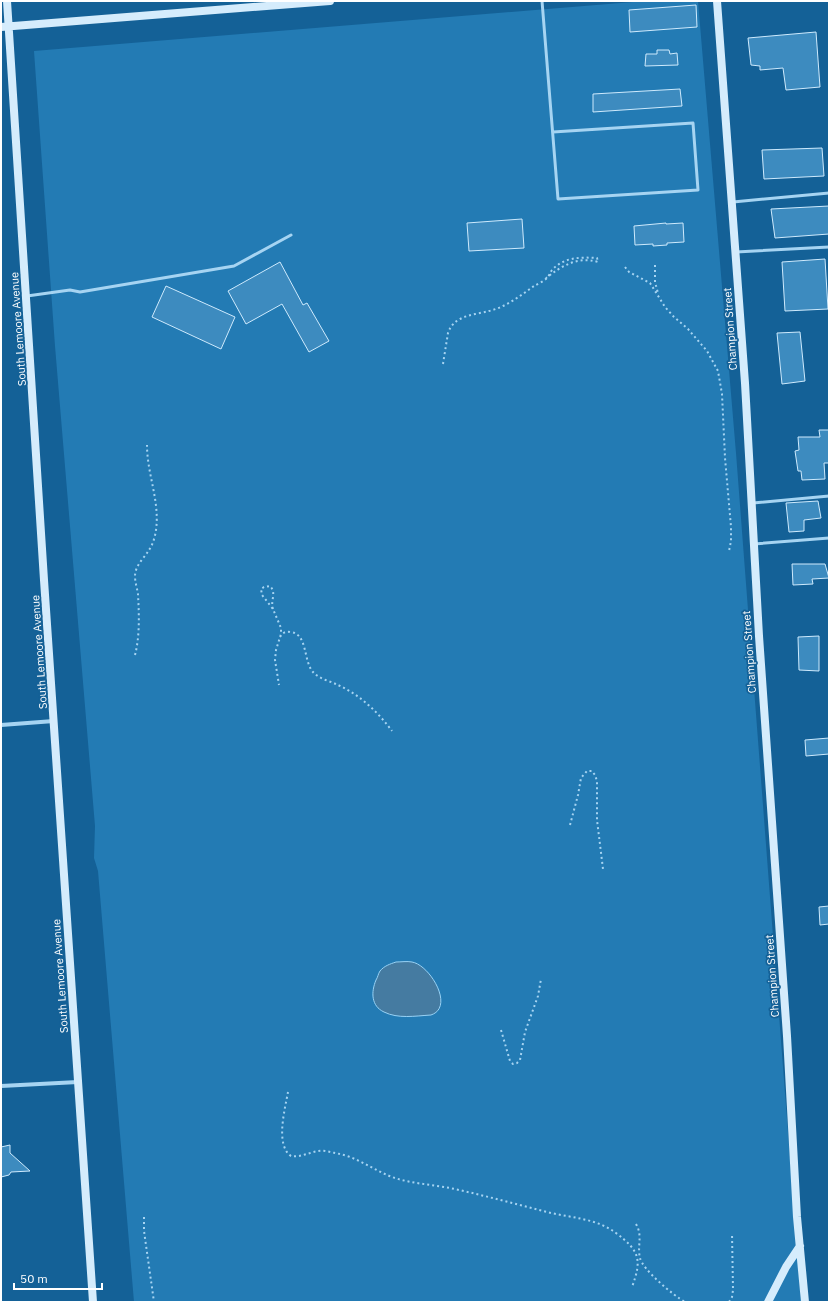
<svg xmlns="http://www.w3.org/2000/svg" width="830" height="1303" viewBox="0 0 830 1303" font-family="'IBM Plex Sans',sans-serif">
  <style>
    .green { fill: #237bb4 }
    .water { fill: #457ba1; stroke: #98d2f5 }
    .building { fill: #3d8bbf; stroke: #ceeafd }
    .lines { fill: none; stroke-linecap: round; stroke-linejoin: round }
    .path { stroke: #a6d4f2; stroke-width: 2; stroke-dasharray: 2 3; stroke-linecap: butt }
    .lane { stroke: #a6d4f2; stroke-width: 3 }
    .street { stroke: #a6d4f2; stroke-width: 4 }
    .secondary { stroke: #d5ecfc; stroke-width: 8 }
    .labels { text-anchor: middle; dominant-baseline: central; stroke-width: 3.5; stroke-linejoin: round; paint-order: stroke }
    .street-label { font-size: 11px; fill: #fff; stroke: #146197 }
  </style>
  <rect width="100%" height="100%" fill="#146197"/>
  <path class="green" d="M645,1H698L736,453L801,1302H134L98,871L94,858L95,826L55,346L34,51Z"/>
  <path class="water" d="M396,962C401,962 407,961 412,962C430,965 455,1007 431,1015C415,1016 398,1019 384,1012C371,1006 371,992 376,980C378,977 378,974 380,971C384,966 390,964 396,962Z"/>
  <path class="building" d="M696,5L697,27L630,32L629,10Z
    M816,32L820,87L786,90L783,68L760,70V66L751,65L748,38Z
    M657,50H669L670,54L677,53L678,65L645,66L646,54H657Z
    M680,89L682,106L593,112V94Z
    M822,148L824,176L764,179L762,150Z
    M829,206V234L775,238L771,209Z
    M522,219L524,248L469,251L467,223Z
    M666,223V224L683,223L684,242L667,243V245L653,246V244L635,245L634,226Z
    M825,259L828,309L785,311L782,262Z
    M280,262L303,305L307,303L329,341L309,352L282,304L246,324L228,291Z
    M166,286L235,317L221,349L152,317Z
    M800,332L805,381L782,384L777,333Z
    M819,430H829V463H824L825,479L802,480L801,471H798L795,451L799,450L798,437H820Z
    M818,501L821,518L804,520V531L789,532L786,503Z
    M792,564H825L829,578L812,579L813,584L793,585Z
    M819,636V671L799,670L798,637Z
    M829,738V754L806,756L805,740Z
    M829,906V924L820,925L819,907Z
    M10,1145V1153L30,1171L11,1172L9,1175L1,1177V1147Z"/>
  <g class="lines">
    <path class="path" d="M655,265V282L658,293
      M625,267L629,272L650,283L665,307L674,317L688,329L707,351L718,371L722,394L725,458L731,527V541L729,551
      M443,364L448,333C454,315 474,315 489,311C506,307 520,296 534,286C538,284 544,281 547,278C549,276 550,273 552,270C564,257 580,257 597,258L598,262C577,256 562,266 546,278
      M273,609C270,601 277,593 270,586L264,587L261,589L262,595L273,609L281,628V634L276,650L275,660L279,685
      M280,637C282,633 286,631 290,632C308,633 303,661 313,672C319,679 330,681 338,685C360,695 378,712 392,731
      M135,655C140,636 139,614 138,594C137,588 135,582 135,576C135,566 144,558 149,550C153,544 155,537 156,530C160,501 147,474 147,445
      M570,825L578,795L581,778L587,771H592L595,775L597,781V820L603,869
      M501,1030L510,1061L513,1064L517,1063L520,1060L525,1032L538,996L541,979
      M288,1092C285,1109 275,1145 291,1156C303,1158 314,1149 326,1151C334,1153 342,1154 350,1157C368,1164 384,1176 402,1180C418,1184 434,1185 450,1188C483,1195 515,1204 547,1212C571,1218 596,1218 616,1233C640,1251 642,1260 632,1287
      M144,1217V1231L154,1302
      M636,1224C643,1236 637,1246 640,1258C642,1269 674,1296 685,1302
      M729,1302L732,1297L733,1290L732,1233"/>
    <path class="lane" d="M542,1L558,199L698,190L693,123L553,132
      M733,202L829,193
      M736,252L829,247
      M27,296L70,290L80,292L234,266L291,235
      M753,503L829,496
      M754,544L829,538"/>
    <path class="street" d="M1,725L54,721
      M1,1086L78,1082"/>
    <path class="secondary" d="M7,1L44,580L93,1302
      M717,1L745,383L759,636L787,1036L797,1217L805,1302
      M1,27L330,1
      M768,1302L786,1267L800,1246"/>
  </g>
  <g class="labels">
    <g class="street-label">
      <text transform="translate(18 329) rotate(-94)">South Lemoore Avenue</text>
      <text transform="translate(730 329) rotate(-94)">Champion Street</text>
      <text transform="translate(39 652) rotate(-94)">South Lemoore Avenue</text>
      <text transform="translate(749 652) rotate(-94)">Champion Street</text>
      <text transform="translate(60 976) rotate(-94)">South Lemoore Avenue</text>
      <text transform="translate(772 976) rotate(-94)">Champion Street</text>
    </g>
  </g>
  <rect width="830" height="1303" fill="none" stroke="#ffffff" stroke-width="4"/>
  <path d="M14 1283v6h88v-6" fill="none" stroke="#ffffff" stroke-width="2"/>
  <text x="20" y="1283" font-size="12" fill="#ffffff" stroke="#146197" stroke-width="3" paint-order="stroke">50 m</text>
</svg>
